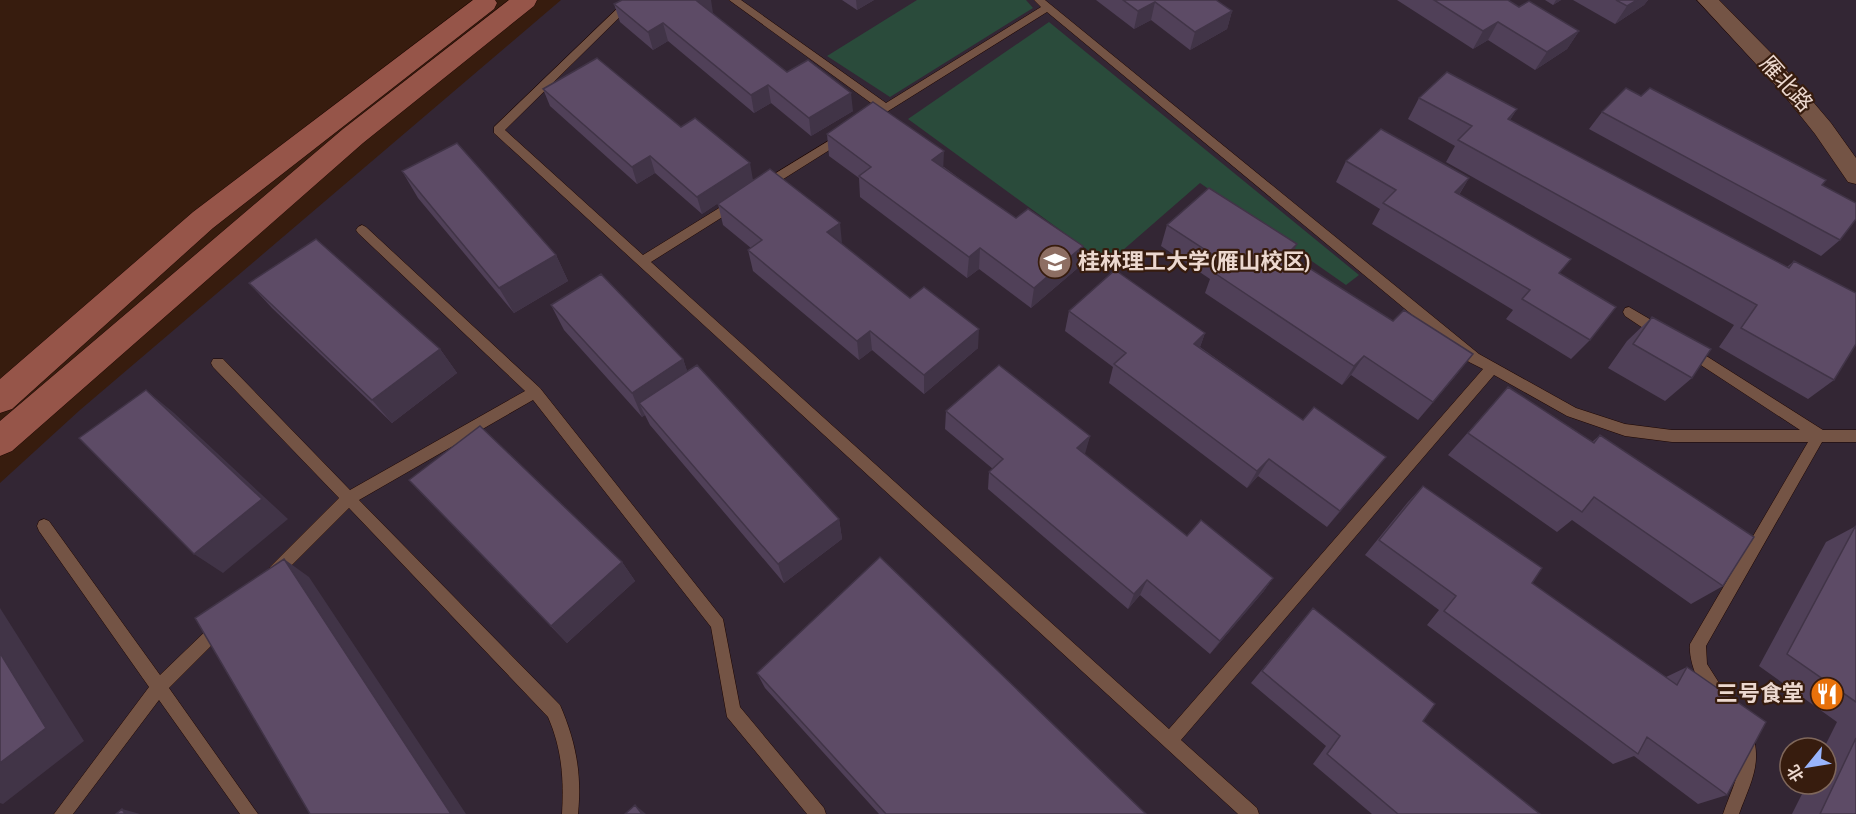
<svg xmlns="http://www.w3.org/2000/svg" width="1856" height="814" viewBox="0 0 1856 814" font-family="'Alegreya Sans','Noto Sans SC',sans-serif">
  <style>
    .education { fill: #332634; fill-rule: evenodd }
    .green { fill: #2a4b3b }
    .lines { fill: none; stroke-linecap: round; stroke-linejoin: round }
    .service-casing { stroke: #1d0500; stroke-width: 1 }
    .minor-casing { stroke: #1d0500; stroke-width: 1 }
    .secondary-casing { stroke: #1d0500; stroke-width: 1 }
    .service { fill: #745445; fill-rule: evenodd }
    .minor { fill: #745445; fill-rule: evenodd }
    .secondary { fill: #965549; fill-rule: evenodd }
    .wall { fill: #504058 }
    .shaded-wall { fill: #413447 }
    .building { fill: #5d4b66; stroke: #413447; stroke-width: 1.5 }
    .labels { text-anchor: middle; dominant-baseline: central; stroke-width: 4.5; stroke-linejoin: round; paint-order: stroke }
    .street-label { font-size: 22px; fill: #ecd8cf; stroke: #371c0e }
    .poi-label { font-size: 22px; font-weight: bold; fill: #ecd8cf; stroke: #371c0e; text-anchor: start }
  </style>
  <rect width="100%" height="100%" fill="#371c0e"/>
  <path class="education" d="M561,0H1856V814H0V483L80,410ZM1790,748H1826V784H1790Z"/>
  <path class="green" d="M917,0H1026L1033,8L890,97L827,56Z
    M1049,22L1359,275L1346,285L1200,183L1107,264L908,119Z"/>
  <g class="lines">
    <g class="service-casing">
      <path id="service" d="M626,0H637L505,130L643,255L732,200H740L742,203L740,206L651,262L1169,729L1483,369L1469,362L1047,12L869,123L865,122V116L878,108L729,0H741L886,103L1041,7L1034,0H1045L1479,354L1576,408L1625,424L1672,430H1800L1684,354L1682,350L1684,346L1689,345L1823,430H1856V442H1822L1706,646L1707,664L1728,697L1726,703L1720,705C1702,698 1688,662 1690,644L1808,442H1672L1625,436L1567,416L1494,375L1181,740L1257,808L1259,814H1238L494,133V127Z
        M843,132L849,136L847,139L769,188H761L759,185L761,182Z
        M362,225L366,227L540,388L723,619L740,707L824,808L826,814H807L727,717L711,627L533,400L359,500L560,705C576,742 582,774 578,814H562C564,779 562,749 548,717L349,508L280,577L275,579L270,577L268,572L270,567L339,498L213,367L211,363L213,359H223L350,490L525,391L358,233L356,230L358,227Z
        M1629,307L1665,328L1666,332L1665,336H1655L1625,316L1623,312L1625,308Z
        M44,519L49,521L160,675L214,623L219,621L224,623L227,628L224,633L169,688L258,814H240L159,700L73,814H54L149,687L39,531L37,526L39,521Z
        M1744,725L1750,727C1764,762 1751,781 1739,814H1723C1732,787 1748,762 1736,733L1738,727Z"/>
    </g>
    <g class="minor-casing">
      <path id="minor" d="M1697,0H1719L1775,57L1831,123L1856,158V184L1848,182L1815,134L1779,89Z"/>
    </g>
    <g class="secondary-casing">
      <path id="secondary" d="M473,0H495L497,3L494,9L213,228L12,409L0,413V379L193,212Z
        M509,0H537L534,6L363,143L12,451L0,456V421L343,129Z"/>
    </g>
    <use href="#service" class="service"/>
    <use href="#minor" class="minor"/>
    <use href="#secondary" class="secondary"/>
  </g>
  <path class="wall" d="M842,0H874L857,10Z
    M1096,0H1216L1232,11L1227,29L1190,50L1151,20L1134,29Z
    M1397,0H1508L1519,7L1579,31L1567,49L1535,70L1488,40L1473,49Z
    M1545,0H1561L1553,5Z
    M1573,0H1648L1644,5L1615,24Z
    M614,4L713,13V14L787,72L853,111L811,136L771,103L754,113L668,41L653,50L620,22Z
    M543,89L681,127L842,244L910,298L978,348L924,394L872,350L859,360L753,271L748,250L751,248L723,225L718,204L745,185L702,214L655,173L637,184L550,106Z
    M1419,98L1517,109L1510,120L1787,267L1794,261L1834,380L1808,399L1719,347L1734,325L1446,162L1455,146L1408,119Z
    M1602,112L1822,185L1840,240L1821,256L1589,129Z
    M827,134L944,167L1079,267L1031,308L979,269L967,278L860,197L859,178L829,156Z
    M1346,161L1469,178L1459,195L1560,274L1590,340L1571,359L1506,319L1513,310L1372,224L1380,209L1336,182Z
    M402,171L556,255L568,281L514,313L418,198Z
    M1167,225L1291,257L1458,373L1418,420L1351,375L1342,385L1205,293L1210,279L1161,246Z
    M249,283L440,349L457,373L392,423L272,308Z
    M551,305L683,359L687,371L839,519L842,539L784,583L650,425L645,415L642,417L564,330Z
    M1069,311L1205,333L1200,347L1303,420L1386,457L1327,527L1258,476L1247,488L1109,383L1113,367L1065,331Z
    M1652,317L1692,378L1665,401L1608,368L1627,341Z
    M1508,387L1592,442L1600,435L1723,586L1691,604L1572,520L1557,532L1448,455Z
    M946,411L1090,436L1084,454L1187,536L1273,578L1263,592L1210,654L1140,595L1128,609L988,489L989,472L993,469L945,429Z
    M409,480L622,562L635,581L567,643Z
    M1423,486L1532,583L1666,677L1687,667L1727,795L1698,804L1634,756L1613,764L1427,625L1439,610L1365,555L1408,502Z
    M1856,526V814H1792L1807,784H1826V748H1824L1837,722L1759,666L1826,542Z
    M1313,608L1423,721L1540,814H1372L1313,764L1326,746L1251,683L1301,622Z
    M757,673L1146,814H879L765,688Z"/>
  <path class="shaded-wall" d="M700,0H711L713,13L701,20L697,1Z
    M856,0H874L857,10Z
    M1556,0H1561L1553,5Z
    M1637,0H1648L1644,5L1615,24L1627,6Z
    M1155,2L1151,20L1134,29L1138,11Z
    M1232,11L1227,29L1190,50L1195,32Z
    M1498,22L1488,40L1473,49L1483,31Z
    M663,23L668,41L653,50L648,32Z
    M1579,31L1567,49L1535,70L1547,52Z
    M768,85L771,103L754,113L751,95Z
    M851,93L853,111L811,136L809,118Z
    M1517,109L1503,131L1508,119Z
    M944,151L943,173L932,160Z
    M650,156L655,173L637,184L632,167Z
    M750,163L753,180L702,214L697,197Z
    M1469,178L1456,199L1455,192Z
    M840,223L842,243L827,232Z
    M1297,244L1288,265L1287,254Z
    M1083,246L1079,267L1031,308L1034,288Z
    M980,248L979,269L967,278L969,257Z
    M556,255L568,281L514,313L499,288Z
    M979,329L978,348L924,394V375Z
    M870,331L872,350L859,360L857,341Z
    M1205,333L1198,352L1194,344Z
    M440,349L457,373L392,423L372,400Z
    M1473,354L1458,373L1418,420Z
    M1364,356L1351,375L1342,385L1354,366Z
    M683,359L691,382L639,403L645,415L642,417L632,393Z
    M146,390L174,413L288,519L223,573L194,554Z
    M1090,436L1085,454L1073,466L1077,448Z
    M1386,457L1372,474L1327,527L1340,511Z
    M1269,459L1258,476L1247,488L1257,471Z
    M839,519L842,539L784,583L778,564Z
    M284,559L309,577L466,814H451Z
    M622,562L635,581L567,643L551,626Z
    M1273,578L1263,592L1210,654L1220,641Z
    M1147,580L1140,595L1128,609L1134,594Z
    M0,608L84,741L3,804L0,803Z
    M635,805L646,814H642Z
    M122,809L140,814H125Z"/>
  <path class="building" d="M622,0H700L697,1L787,72L808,60L851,93L809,118L768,85L751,95L663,23L648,32L614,4Z
    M1123,0H1216L1232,11L1195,32L1155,2L1138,11Z
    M1434,0H1508L1519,7L1529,1L1579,31L1547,52L1498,22L1483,31Z
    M1616,0H1637L1627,6Z
    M597,58L681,127L695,118L750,163L697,197L650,156L632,167L543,89Z
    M1447,72L1517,109L1508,119L1789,268L1794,261L1856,293V344L1834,380L1741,328L1757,305L1458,140L1472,126L1419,98Z
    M1626,88L1641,96L1650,88L1826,180L1822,185L1856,203V219L1840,240L1602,112Z
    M873,102L944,151L932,160L1016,218L1028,209L1083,246L1034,288L980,248L969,257L859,176L871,167L827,134Z
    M1381,129L1469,178L1455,192L1571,259L1559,273L1616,307L1590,340L1522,299L1530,290L1383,203L1396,190L1346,161Z
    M457,143L556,255L499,288L402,171Z
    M770,169L840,223L827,232L910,298L924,287L979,329L924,375L870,331L857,341L748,250L762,240L718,204Z
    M1209,188L1297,244L1287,254L1393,321L1404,310L1473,354L1433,402L1364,356L1354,366L1213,272L1224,262L1167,225Z
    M316,239L440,349L372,400L249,283Z
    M1115,270L1205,333L1194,344L1303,420L1314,407L1386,457L1340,511L1269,459L1257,471L1114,364L1126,353L1069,311Z
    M601,274L683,359L632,393L551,305Z
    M1652,317L1711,349L1692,378L1633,344Z
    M697,365L839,519L778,564L639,403Z
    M999,365L1090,436L1077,448L1187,536L1201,520L1273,578L1220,641L1147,580L1134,594L989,472L1003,459L946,411Z
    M1508,387L1594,443L1600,435L1754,537L1723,586L1594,497L1582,512L1468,433Z
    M146,390L262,499L194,554L79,438Z
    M480,426L622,562L551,626L409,480Z
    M1423,486L1542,568L1532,583L1677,685L1687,667L1766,722L1727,795L1647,737L1638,754L1444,611L1456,596L1379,540Z
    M1856,526V702L1787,654L1855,527Z
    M880,557L1146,814H886L757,673Z
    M284,559L451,814H310L195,618Z
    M1313,608L1435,704L1423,721L1540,814H1398L1327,754L1340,736L1262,671Z
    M0,653L46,728L0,763Z
    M1856,738V814H1820Z
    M635,805L642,814H625Z
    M122,809L125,814H116Z"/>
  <defs>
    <g id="university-disc" transform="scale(1.725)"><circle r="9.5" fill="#8d6e63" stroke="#371c0e"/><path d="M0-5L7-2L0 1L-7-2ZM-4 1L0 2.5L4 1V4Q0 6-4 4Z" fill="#fff"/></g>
    <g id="restaurant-disc" transform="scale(1.725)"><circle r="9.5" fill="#e8710a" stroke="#371c0e"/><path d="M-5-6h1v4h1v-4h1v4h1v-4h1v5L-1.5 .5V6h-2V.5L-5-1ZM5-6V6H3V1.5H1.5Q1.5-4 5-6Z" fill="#fff"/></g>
  </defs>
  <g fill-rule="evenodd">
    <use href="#university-disc" x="1055" y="262"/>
    <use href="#restaurant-disc" x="1827" y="694"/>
  </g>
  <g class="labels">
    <g class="street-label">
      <text transform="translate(1786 84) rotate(48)">雁北路</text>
    </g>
    <g class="poi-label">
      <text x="1078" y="262">桂林理工大学(雁山校区)</text>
      <text x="1804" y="694" text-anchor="end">三号食堂</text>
    </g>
  </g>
  <g transform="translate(1808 766) rotate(240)"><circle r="28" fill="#371c0e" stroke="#7f675b" stroke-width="1.5"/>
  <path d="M0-4.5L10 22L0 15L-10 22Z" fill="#99b5fd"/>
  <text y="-9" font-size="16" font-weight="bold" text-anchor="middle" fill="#ecd8cf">北</text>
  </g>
</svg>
